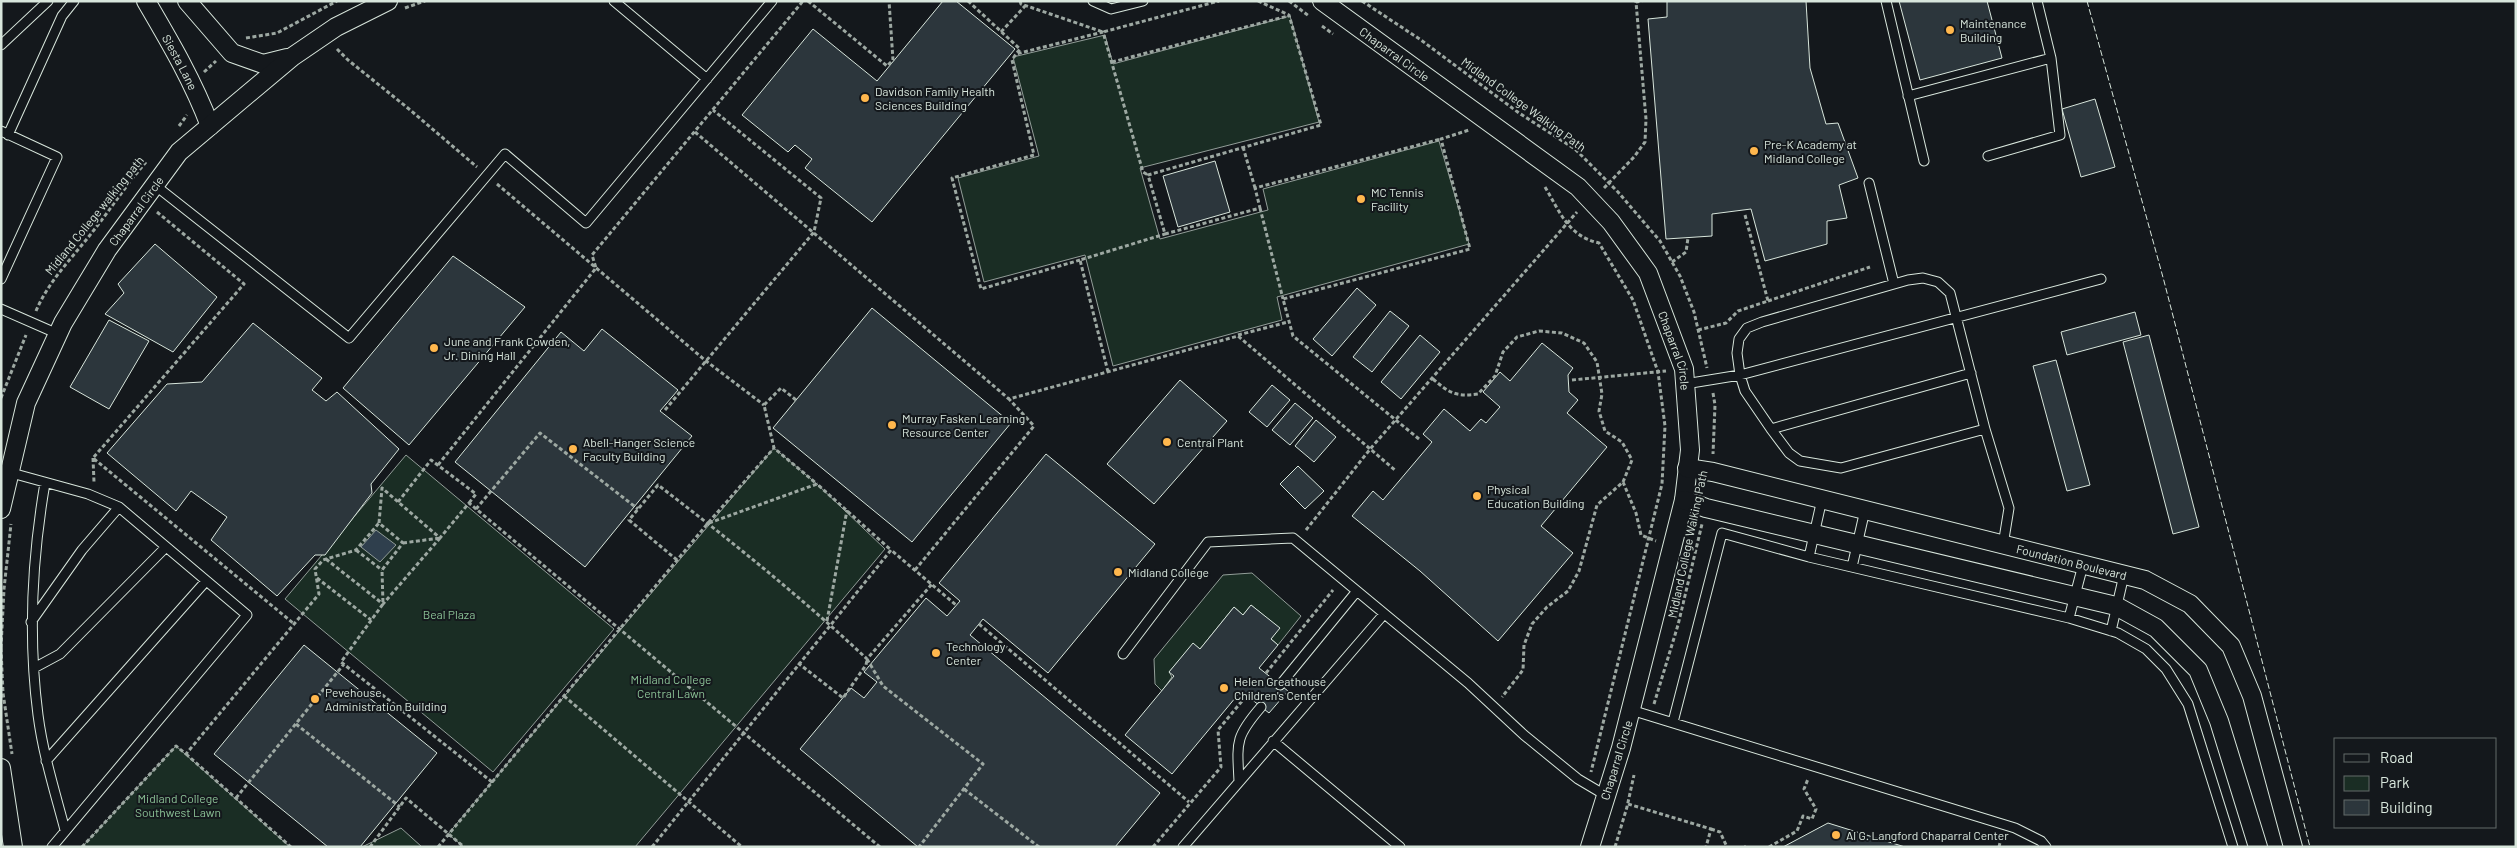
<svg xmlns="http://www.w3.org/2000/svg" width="2517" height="848" viewBox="0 0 2517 848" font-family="Barlow,sans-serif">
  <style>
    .green { fill: #1a2d24; stroke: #939e99 }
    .water { fill: #2f3f4d; stroke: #939e99 }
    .building { fill: #2c363c; stroke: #d8e6dc }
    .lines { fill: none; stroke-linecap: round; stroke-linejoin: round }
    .service-casing { stroke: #d8e6dc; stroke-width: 11 }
    .minor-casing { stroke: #d8e6dc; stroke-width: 20 }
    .path { stroke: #9da8a2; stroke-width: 3; stroke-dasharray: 4 2.5; stroke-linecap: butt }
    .service { stroke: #14181c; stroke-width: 9 }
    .minor { stroke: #14181c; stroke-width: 18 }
    .fence { stroke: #d8e6dc; stroke-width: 1; stroke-dasharray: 6 2.5; stroke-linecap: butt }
    .poi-dot { fill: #ffb74d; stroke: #14181c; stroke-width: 2 }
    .labels { text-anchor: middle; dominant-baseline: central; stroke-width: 4; stroke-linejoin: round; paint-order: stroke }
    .poi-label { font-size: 12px; fill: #d8e6dc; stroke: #14181c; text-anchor: start }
    .street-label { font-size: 12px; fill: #d8e6dc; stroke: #14181c }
    .park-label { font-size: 12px; fill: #8ac095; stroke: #14181c }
  </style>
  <rect width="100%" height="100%" fill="#14181c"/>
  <path class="green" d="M1290,16L1319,122L1140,168L1160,239L1268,210L1263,189L1439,141L1469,244L1277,297L1282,320L1113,366L1085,255L984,282L958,178L1039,156L1013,57L1105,35L1113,64Z
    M774,448L817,484L885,549L635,847H464L448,834Z
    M406,455L614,629L493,772L285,599Z
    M1252,573L1301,616L1278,645L1271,639L1279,628L1251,605L1243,615L1234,607L1200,649L1193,644L1169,672L1172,677L1162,691L1155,684L1154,659L1223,575Z
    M176,746L290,847H82Z
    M401,828L422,847H362Z"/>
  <path class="water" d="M376,530L396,545L380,562L361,547Z"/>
  <path class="building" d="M943,1H956L1015,49L872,222L805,168L812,159L795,145L788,152L742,115L813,29L877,81Z
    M1667,1H1806L1810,68L1826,124L1838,123L1858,178L1839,185L1847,218L1827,221V244L1765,261L1751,209L1712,214V236L1666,239L1648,19L1667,17Z
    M1899,1H1987L2002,58L1920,80Z
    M2095,99L2115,167L2081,177L2062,109Z
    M1215,161L1230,212L1178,227L1163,176Z
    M155,244L217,297L173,352L105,314L124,293L118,284Z
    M453,256L525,307L409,445L343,388Z
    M1357,288L1376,305L1332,356L1313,339Z
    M872,308L1011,423L912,542L773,428Z
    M1390,311L1409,326L1372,372L1353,357Z
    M2135,312L2141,335L2067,355L2061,332Z
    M109,320L149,341L109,409L70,387Z
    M253,323L322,378L312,390L326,401L337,392L399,449L371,484L372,493L325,555H315L277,596L211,540L227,517L191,491L176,511L107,453L167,384L202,382Z
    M602,329L678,390L660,411L692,436L585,567L455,462L561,332L584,351Z
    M1420,335L1440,352L1401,399L1381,382Z
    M2149,335L2199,527L2173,534L2123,342Z
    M1542,343L1573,368L1568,375L1569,392L1578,400L1567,413L1607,447L1541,526L1573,553L1498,641L1420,571L1352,516L1373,491L1383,500L1432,442L1423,434L1444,409L1470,431L1481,419L1486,423L1500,407L1483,392L1500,372L1510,381Z
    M2056,360L2090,485L2067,491L2033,366Z
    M1180,380L1227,421L1154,504L1107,464Z
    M1272,385L1290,400L1267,427L1249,412Z
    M1295,403L1313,418L1290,445L1272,430Z
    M1316,420L1336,437L1314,462L1295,446Z
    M1046,454L1155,544L1048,673L983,619L970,635L1160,793L1115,847H918L800,749L851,688L864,698L877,682L864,672L926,598L947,616L960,601L939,583Z
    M1298,466L1324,491L1305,509L1280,484Z
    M1251,605L1280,628L1271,639L1278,645L1259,668L1288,691L1269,713L1241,691L1172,774L1125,735L1174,676L1169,672L1193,643L1200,649L1234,607L1243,615Z
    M304,645L437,753L360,847H328L214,754Z
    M1828,823L1905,847H1783Z"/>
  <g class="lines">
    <g class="service-casing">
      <path id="service" d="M614,1L707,79
        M1093,1L1111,9L1143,1
        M1886,1L1924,161
        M1,45L48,1
        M1908,96L2051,58L2037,1
        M1,131L57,157L1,279
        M8,135L62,16L74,1
        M1988,156L2060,135L2051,58
        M1869,183L1894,284
        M156,186L349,338L505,154L586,223L772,1
        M1,309L58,334
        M1685,384L1740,375L2101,279
        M1771,429L1971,373
        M1985,429L1841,468L1800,461L1789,453L1771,429L1745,391L1740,375L1737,353L1739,339L1747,328L1762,322L1908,280L1923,278L1938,282L1950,293L1985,429L2009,508L2003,545
        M8,472L88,494L119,507L247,615L52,847
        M45,483C32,559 28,638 38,715C43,754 55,792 65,830
        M1809,557L1822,499
        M1852,567L1865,510
        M2069,618L2083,565
        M31,622L82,550L119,507
        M2111,631L2124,575
        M1123,654L1208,542L1293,538L1468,683L1524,735L1578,779L1605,795
        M34,668L60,654L165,548
        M1280,685L1357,591
        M1631,710L2015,828L2041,841L2046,847
        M1673,722L1722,533L1809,557L2069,618L2118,633L2146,649L2166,669L2188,704L2233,847
        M1273,741L1400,847
        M46,761L206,581
        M1239,781C1237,742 1235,737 1261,707
        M1183,847L1384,614"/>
    </g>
    <g class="minor-casing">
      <g id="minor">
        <path id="s1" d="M146,1C170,42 193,81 210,126"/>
        <path d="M187,1L232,53L263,64L287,58"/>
        <path id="s2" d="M1322,1L1578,187L1611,222L1648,273L1684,369L1690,450L1684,500L1621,748L1590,847"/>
        <path id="s3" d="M1687,468L1713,472L2145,580L2190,604L2231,646L2252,696L2293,847"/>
        <path d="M1684,500L1706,508L2116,606L2156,628L2198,670L2219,721L2258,847"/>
        <path id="s4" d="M1,509L26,403L63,323L107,250L179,152L292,57L336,27L388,1"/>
        <path d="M1,768L13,847"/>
      </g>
    </g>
    <path class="path" d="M808,1L887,66L893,60L889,1
      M968,1L1020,49L1016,54
      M1020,1L1021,4L1103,32L1219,1
      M1258,1L1289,15L1321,125L1148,175L1165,234L1260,208L1255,188L1441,139
      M1289,1L1309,16
      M1362,1L1421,40L1519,113L1575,149L1618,192L1660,241L1680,276L1694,312L1707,368
      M405,8L425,1
      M1322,26L1333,34
      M1001,32L1025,6
      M246,38L277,33L337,1
      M337,49L348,60L409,109L477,167
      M1112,62L1288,16
      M204,72L216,61
      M179,126L187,115
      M695,132L1009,399L1238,336L1396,471
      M1243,147L1255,188
      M497,184L706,361L764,405
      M1545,187C1560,212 1568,236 1599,243L1633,300L1658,372L1665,426L1662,484L1591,772
      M1604,188L1634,157L1645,142L1646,119L1636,2L1642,1
      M1260,208L1283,299
      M157,212L244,284L93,458L293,623
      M1080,260L981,289L952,178L1034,155L1012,60L1016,54L1103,32L1143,172L1148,175
      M1672,262L1686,252L1688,238
      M1768,301L1870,267
      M36,311C49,280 74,256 94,230C112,207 127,184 146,162
      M1698,330L1726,323L1738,311L1768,301L1745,215
      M1238,335L1288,322
      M1108,372L1080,260L1165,234
      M1433,379C1449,393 1456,397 1478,394L1495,376L1503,352L1517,337L1539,331L1562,333L1584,343L1597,362L1602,394L1599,411L1605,431L1622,442L1632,460L1623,482L1597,505L1579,571L1568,591L1547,607L1532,624L1524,645L1523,670L1502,697
      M1572,380L1666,371
      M1713,393L1715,405L1713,454
      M1,398L26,335
      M796,400L781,388L764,405L774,448L817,484
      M665,410L814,232L821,198L713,110
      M1419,439L1293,336L1283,299L1470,249L1441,139L1469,130
      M93,458L94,482
      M438,465L596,268L592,255L803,1
      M1623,482L1636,513L1641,535L1656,541
      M398,502L431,460L476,494L469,503
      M476,509L540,433L638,509
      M709,523L817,484L891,550
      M1306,530L1371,448L1577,212
      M403,543L440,538
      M356,550L382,570
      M326,559L383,604L440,538
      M677,560L629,520L658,485C730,540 801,597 867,659L932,584
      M915,570L1034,426L1009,399
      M317,578L371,620
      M827,621L847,510
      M979,624L1189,802
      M1,648L4,589L11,524
      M1,648L3,693L12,754
      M867,659L883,686L983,764L919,847
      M798,663L843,698L866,665L867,660
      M1266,673L1333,590
      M564,696L742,847
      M1654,704L1678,625L1702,524
      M296,724L400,807
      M186,754L291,847
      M492,782L341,662L383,604L382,570L403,543L379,523L382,488L440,538L469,503L880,847
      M964,789L1039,847
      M236,798L344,664
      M1628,804L1711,829L1706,847
      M1711,829L1720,832L1727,847
      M82,847L176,746L186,754L319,594L315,569L323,560L356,550L379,523
      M370,847L406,798L464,847
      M438,847L708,523L774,448
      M652,847L891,550L956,605
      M1153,847L1221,767L1218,730L1247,695
      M1615,847L1627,807L1634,775
      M1744,847H1746
      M1769,847L1797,831L1803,816L1812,819L1816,809L1804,789L1808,779
      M1999,847L2001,838"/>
    <use href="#service" class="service"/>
    <use href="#minor" class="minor"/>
    <path class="fence" d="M2087,1L2164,281L2310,847"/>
  </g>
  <g class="poi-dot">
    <circle cx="1950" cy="30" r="5"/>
    <circle cx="865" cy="98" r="5"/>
    <circle cx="1754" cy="151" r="5"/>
    <circle cx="1361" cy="199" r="5"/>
    <circle cx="434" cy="348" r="5"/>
    <circle cx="892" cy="425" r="5"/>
    <circle cx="1167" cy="442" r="5"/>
    <circle cx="573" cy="449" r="5"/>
    <circle cx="1477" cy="496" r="5"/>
    <circle cx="1118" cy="572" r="5"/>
    <circle cx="936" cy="653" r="5"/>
    <circle cx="1224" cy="688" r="5"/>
    <circle cx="315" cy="699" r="5"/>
    <circle cx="1836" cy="835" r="5"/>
  </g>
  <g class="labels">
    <g class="poi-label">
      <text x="1960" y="23">Maintenance<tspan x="1960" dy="14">Building</tspan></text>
      <text x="875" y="91">Davidson Family Health<tspan x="875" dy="14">Sciences Building</tspan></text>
      <text x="1764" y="144">Pre-K Academy at<tspan x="1764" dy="14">Midland College</tspan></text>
      <text x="1371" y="192">MC Tennis<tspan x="1371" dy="14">Facility</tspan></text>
      <text x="444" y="341">June and Frank Cowden,<tspan x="444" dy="14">Jr. Dining Hall</tspan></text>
      <text x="902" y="418">Murray Fasken Learning<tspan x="902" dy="14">Resource Center</tspan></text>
      <text x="583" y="442">Abell-Hanger Science<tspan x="583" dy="14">Faculty Building</tspan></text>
      <text x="1177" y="442">Central Plant</text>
      <text x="1487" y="489">Physical<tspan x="1487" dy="14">Education Building</tspan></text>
      <text x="1128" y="572">Midland College</text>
      <text x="946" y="646">Technology<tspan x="946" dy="14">Center</tspan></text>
      <text x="1234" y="681">Helen Greathouse<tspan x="1234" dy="14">Children's Center</tspan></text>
      <text x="325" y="692">Pevehouse<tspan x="325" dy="14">Administration Building</tspan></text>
      <text x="1846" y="835">Al G. Langford Chaparral Center</text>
    </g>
    <g class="street-label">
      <text stroke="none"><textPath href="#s2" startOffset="90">Chaparral Circle</textPath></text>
      <text stroke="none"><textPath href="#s1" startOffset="70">Siesta Lane</textPath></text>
      <text transform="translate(1524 104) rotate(36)">Midland College Walking Path</text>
      <text stroke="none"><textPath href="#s4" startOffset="331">Chaparral Circle</textPath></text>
      <text transform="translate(94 215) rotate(-51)">Midland College walking path</text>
      <text stroke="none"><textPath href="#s2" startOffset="510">Chaparral Circle</textPath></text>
      <text transform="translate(1687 544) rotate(-78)">Midland College Walking Path</text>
      <text stroke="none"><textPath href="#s3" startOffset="396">Foundation Boulevard</textPath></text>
      <text transform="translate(1616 760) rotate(-73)">Chaparral Circle</text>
    </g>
    <g class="park-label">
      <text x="449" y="614">Beal Plaza</text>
      <text x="671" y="679">Midland College<tspan x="671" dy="14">Central Lawn</tspan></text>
      <text x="178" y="798">Midland College<tspan x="178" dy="14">Southwest Lawn</tspan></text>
    </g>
  </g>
  <rect width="2517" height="848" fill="none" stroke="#d8e6dc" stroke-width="5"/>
  <rect x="2334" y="738" width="162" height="90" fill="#14181c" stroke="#626a69"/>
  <rect x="2344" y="754" width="25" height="8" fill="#14181c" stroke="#626a69"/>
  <text x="2380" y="763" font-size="15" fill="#d8e6dc">Road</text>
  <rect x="2344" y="776" width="25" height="15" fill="#1a2d24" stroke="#626a69"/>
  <text x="2380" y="788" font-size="15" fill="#d8e6dc">Park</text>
  <rect x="2344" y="800" width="25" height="15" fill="#2c363c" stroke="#626a69"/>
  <text x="2380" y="813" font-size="15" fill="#d8e6dc">Building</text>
</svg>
